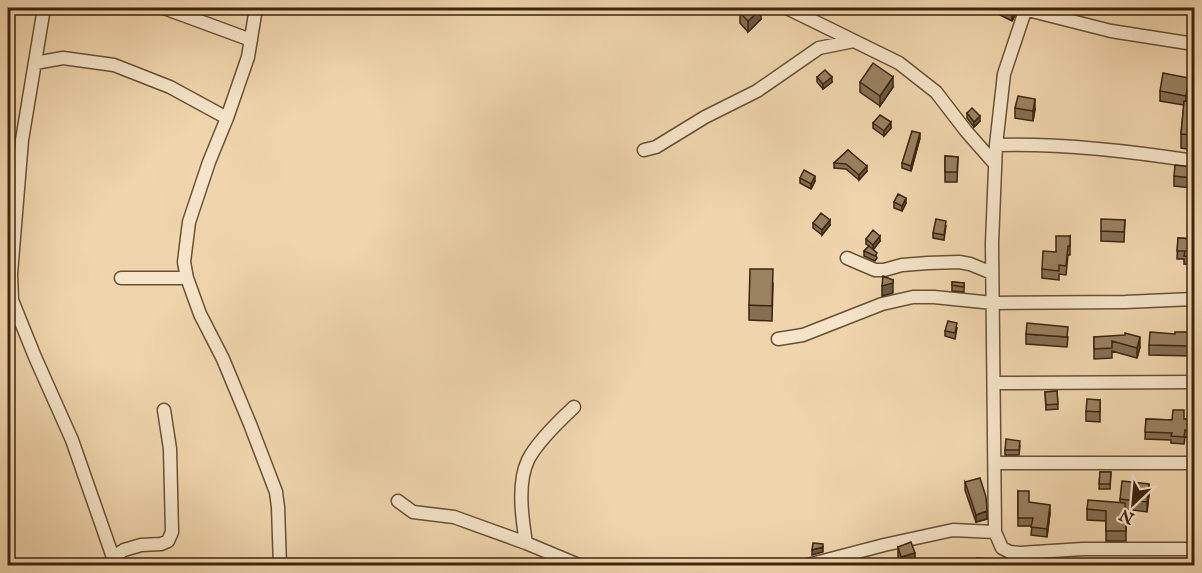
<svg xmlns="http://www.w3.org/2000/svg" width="1202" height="573" viewBox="0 0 1202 573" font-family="'IM FELL English',serif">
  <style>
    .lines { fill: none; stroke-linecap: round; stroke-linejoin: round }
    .minor-casing { stroke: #685137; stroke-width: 15 }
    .minor { stroke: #f5e4c9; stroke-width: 12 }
    .wall { fill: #846f53; stroke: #3b2510; stroke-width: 1.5 }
    .shaded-wall { fill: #6b5a44; stroke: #3b2510; stroke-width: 1.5 }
    .building { fill: #998161; stroke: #3b2510; stroke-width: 1.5 }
  </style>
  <rect width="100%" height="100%" fill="#f0d5ac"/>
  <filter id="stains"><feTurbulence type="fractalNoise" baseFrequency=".00333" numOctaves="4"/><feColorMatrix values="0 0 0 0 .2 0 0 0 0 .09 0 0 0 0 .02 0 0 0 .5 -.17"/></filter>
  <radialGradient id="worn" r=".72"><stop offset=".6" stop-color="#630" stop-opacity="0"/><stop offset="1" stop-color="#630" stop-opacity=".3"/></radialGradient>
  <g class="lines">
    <g class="minor-casing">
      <path id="minor" d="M44,8L22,140L11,274L12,300L35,357L72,440L116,566
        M164,8L251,40
        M256,8L248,57L227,118L209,162L189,222L184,262L187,278L200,314L223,359L250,424L276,492L278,507L280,566
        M787,8L899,63L936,92L966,131L995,164
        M1020,8L1111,31L1194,44
        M35,63L63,58L114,65L170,87L227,118
        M996,145L1004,74L1026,8
        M644,150L656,147L705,117L757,91L819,48L854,41
        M1194,161C1130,151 1061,143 996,145L992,243L995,532L1002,548L1010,552L1020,553L1083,549H1194
        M847,258L875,270H884L902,265L928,263L959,262L970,264L992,273
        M121,278H187
        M778,339L803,335L882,304L913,297H934L993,303L1125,302L1194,299
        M994,383L1194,382
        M995,463H1194
        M398,501L413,512L454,517L526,543L581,566
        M526,543C522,518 517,483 528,460C537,442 559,421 574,407
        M113,557L124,550L141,545L161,544L168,541L172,532L170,449L164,410
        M804,566L884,545L953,530L995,532"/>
    </g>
    <use href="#minor" class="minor"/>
  </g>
  <path class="wall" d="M996,8H1015V15L1012,21L996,13Z
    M740,13L761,19L748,32L740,23Z
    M817,77L832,82L823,89L817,82Z
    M860,82L893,87L880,106L860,92Z
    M1189,88L1187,101L1194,102V150L1181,148V134L1184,105L1160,101V91Z
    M1015,108L1035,109L1033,121L1015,118Z
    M967,113L980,121L974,127L967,118Z
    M873,123L891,128L884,136L873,128Z
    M920,138L911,171L902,168V163Z
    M848,150L867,171L859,180L846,169L834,168V163Z
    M945,156L958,157L957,182H945Z
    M1174,176L1193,177L1192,188L1174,186Z
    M800,178L815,181L811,189L800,183Z
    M894,202L906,203L902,211L894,208Z
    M1125,220L1124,242L1101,241V231Z
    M813,223L830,225L822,235L813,228Z
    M946,226L944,240L933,238V233Z
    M1070,236V255H1068L1066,275L1059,274V280L1042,278V269L1056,252Z
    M1178,238L1194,239L1193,265L1184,264V259H1177Z
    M866,239L880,241L873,249L877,258L875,261L864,256V251L869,246L866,244Z
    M952,282L964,283V292L952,291Z
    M773,284L772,321L749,320V305Z
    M957,328L955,339L945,336V331Z
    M1190,332V356L1149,355V345L1175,334Z
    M1026,334L1068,337L1067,347L1026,344Z
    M1094,337L1140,347L1137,358L1112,351V358L1094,359Z
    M1057,391L1058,409L1046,410L1045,392Z
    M1100,400V422L1086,421V411Z
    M1146,419L1172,420L1184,419L1194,420V438L1185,437L1184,444L1171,443V440L1145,439Z
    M1020,446L1019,455H1005V450Z
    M1100,472H1111L1110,489H1099Z
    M965,482L987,519L976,522L965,490Z
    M1018,491L1029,502L1050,513L1047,537L1031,535L1032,526H1018Z
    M1149,494L1147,512L1126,509V541H1106V521L1087,520V509L1120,503V499Z
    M898,547L915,563L908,566H900L898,557Z"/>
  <path class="shaded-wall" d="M1014,8H1015V15L1012,21V11Z
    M761,9V19L748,32V21Z
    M832,77V82L823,89V84Z
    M893,77V87L880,106V96Z
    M1189,78V88L1186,106V96Z
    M1035,99V109L1033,121V111Z
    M980,116V121L974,127V122Z
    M891,122V128L884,136V131Z
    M920,133V138L911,171V166Z
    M867,166V171L859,180V175Z
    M815,176V181L811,189V184Z
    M906,198V203L902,211V206Z
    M830,220V225L822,235V230Z
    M880,236V241L873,250V245Z
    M893,280V293L882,296V286Z
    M1140,337V347L1137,358V348Z
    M1149,484V494L1147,512V502Z
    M1050,505V513L1047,537V529Z
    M987,511V519L976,522V515Z
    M823,547V552L812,555V550Z
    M915,553V563L908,566H901V557Z"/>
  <path class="building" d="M745,8H760L761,9L748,21L740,13Z
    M1005,8H1014L1012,11Z
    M873,63L893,77L880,96L860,82Z
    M825,70L832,77L823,84L817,77Z
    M1163,73L1189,78L1186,96L1160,91Z
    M1018,96L1035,99L1033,111L1015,108Z
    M1184,101L1194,102V135L1181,134Z
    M972,108L980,116L974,122L967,113Z
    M880,115L891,122L884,131L873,123Z
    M912,131L920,133L911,166L902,163Z
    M848,150L867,166L859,175L846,164L834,163Z
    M945,156L958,157L957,172H945Z
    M1175,165L1193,167L1192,178L1174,176Z
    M804,170L815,176L811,184L800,178Z
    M898,194L906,198L902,206L894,202Z
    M821,213L830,220L822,230L813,223Z
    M936,219L946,221L944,235L933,233Z
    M1101,219L1125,220L1124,232L1101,231Z
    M873,230L880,236L873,245L866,239Z
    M1056,236H1070V246H1068L1066,266L1059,265V271L1042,269L1043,251L1056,252Z
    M1178,238L1194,239L1193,257L1184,256L1185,251H1177Z
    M869,246L877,253L875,256L864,251Z
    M750,269H773L772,306L749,305Z
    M883,276L893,280V283L882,286Z
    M952,282L964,283V287L952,285Z
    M948,321L957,323L955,333L945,331Z
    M1027,323L1068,327L1067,337L1026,334Z
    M1150,332L1175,334V332H1190V346L1149,345Z
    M1125,333L1140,337L1137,348L1112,341V348L1094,349V337L1125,335Z
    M1057,391L1058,404L1046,405L1045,392Z
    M1087,399L1100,400V412L1086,411Z
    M1173,410H1184V419L1194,420V431L1185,430L1184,437L1171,436L1172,433L1145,432L1146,419L1172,420Z
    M1006,439L1020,441L1019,450H1005Z
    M1100,472H1111L1110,484H1099Z
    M980,478L986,497L987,511L976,515L965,482Z
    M1122,481L1149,484L1147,502L1120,499Z
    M1018,491H1029V502L1050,505L1047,529L1031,527L1033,518H1018Z
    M1088,500L1125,503L1126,531H1106V511L1087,509Z
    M911,542L915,553L901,557L898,547Z
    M813,543L823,544V547L812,550Z
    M977,558L988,559L987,566H976Z"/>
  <rect width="1202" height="573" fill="none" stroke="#f0d5ac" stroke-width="30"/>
  <rect x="9" y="9" width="1184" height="555" fill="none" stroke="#3b2510" stroke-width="3"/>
  <rect x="15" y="15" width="1172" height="543" fill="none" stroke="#3b2510" stroke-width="1.5"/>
  <g transform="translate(1133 504) rotate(206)" stroke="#f5e4c9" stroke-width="4.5" paint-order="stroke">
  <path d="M0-4.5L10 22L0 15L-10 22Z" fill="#3b2510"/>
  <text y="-9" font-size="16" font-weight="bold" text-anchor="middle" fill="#3b2510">N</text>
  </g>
  <rect width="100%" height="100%" filter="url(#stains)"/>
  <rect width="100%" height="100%" fill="url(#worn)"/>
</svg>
